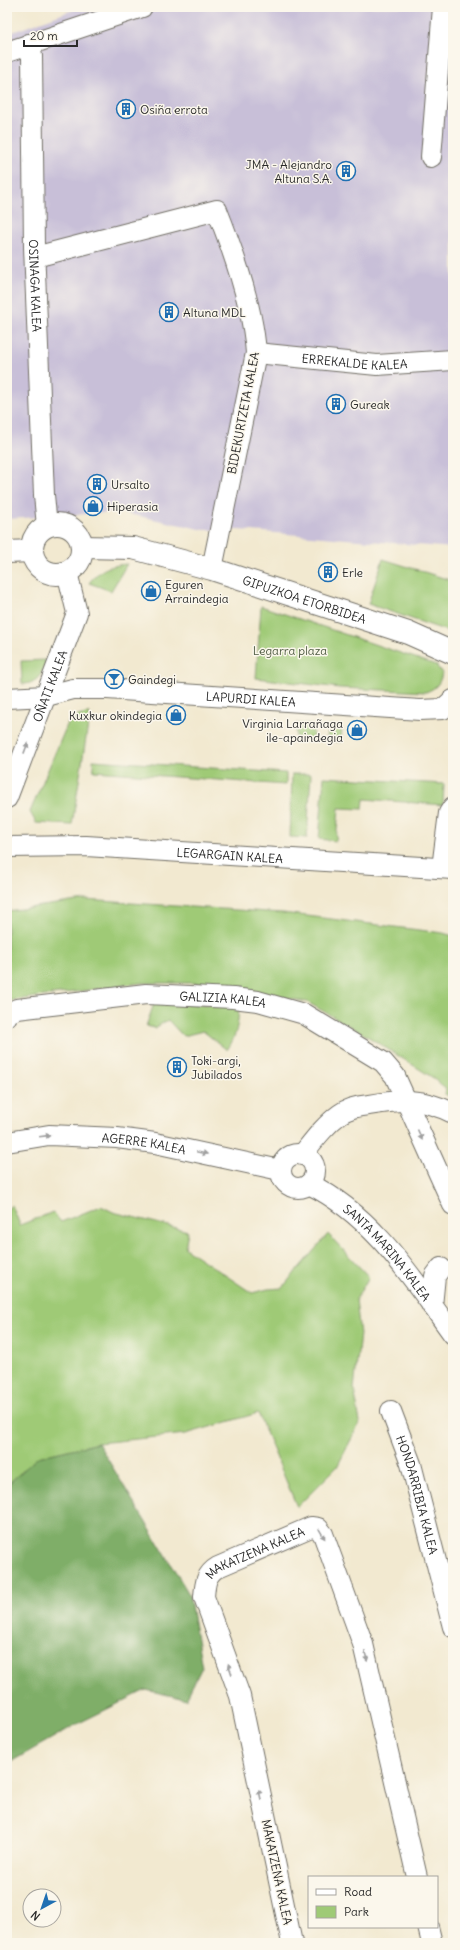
<svg xmlns="http://www.w3.org/2000/svg" width="460" height="1950" viewBox="0 0 460 1950" font-family="Delius,sans-serif">
  <style>
    .industrial { fill: #c8bfd8 }
    .green { fill: #9fca76; stroke: #657a50 }
    .forest { fill: #7fae67; stroke: #556c49 }
    .lines { fill: none; stroke-linecap: round; stroke-linejoin: round }
    .minor-casing { stroke: #716e65; stroke-width: 22 }
    .tertiary-casing { stroke: #716e65; stroke-width: 24 }
    .minor { stroke: #fff; stroke-width: 20 }
    .tertiary { stroke: #fff; stroke-width: 22 }
    .oneway { fill: #a0a0a0 }
    .labels { text-anchor: middle; dominant-baseline: central; stroke-width: 3; stroke-linejoin: round; paint-order: stroke }
    .poi-label { font-size: 12px; fill: #2b2b2b; stroke: #fbf7ec; text-anchor: start }
    .street-label { font-size: 12px; fill: #2b2b2b; stroke: #fbf7ec }
    .park-label { font-size: 12px; fill: #4e5b42; stroke: #fbf7ec }
  </style>
  <rect width="100%" height="100%" fill="#fbf7ec"/>
  <filter id="ink" filterUnits="userSpaceOnUse"><feTurbulence type="fractalNoise" baseFrequency=".025" numOctaves="2"/><feDisplacementMap in="SourceGraphic" scale="8" xChannelSelector="R" yChannelSelector="G"/><feConvolveMatrix kernelMatrix="1 2 1 2 8 2 1 2 1" color-interpolation-filters="sRGB"/></filter>
  <filter id="wash" filterUnits="userSpaceOnUse"><feTurbulence type="fractalNoise" baseFrequency=".012" numOctaves="4" result="noise"/><feDisplacementMap in="SourceGraphic" scale="16" xChannelSelector="R" yChannelSelector="G"/><feGaussianBlur stdDeviation="0.9" result="paint"/><feColorMatrix in="noise" values="0 0 0 0 0 0 0 0 0 0 0 0 0 0 0 0 0 1.4 0 .05"/><feComposite in="paint" operator="in"/></filter>
  <g filter="url(#wash)">
    <rect width="100%" height="100%" fill="#f2e9d0"/>
    <path class="industrial" d="M81,7H453V548L239,530H205L119,512L7,519V34Z"/>
    <path class="green" d="M383,559L453,581V633L368,604Z
      M127,564L111,591L89,583C101,568 108,566 127,564Z
      M261,606L436,665L442,673C440,684 436,688 426,692L340,688L256,678Z
      M46,660C43,674 37,684 22,684L21,661Z
      M90,713L72,825L36,823L30,812L70,718Z
      M296,723L313,725V739L296,738Z
      M331,725L342,727L341,742L327,741L328,727Z
      M93,760L286,773V785L94,771Z
      M292,774H311L307,838L290,837Z
      M324,777L444,784L443,805L364,799L363,809L339,808L336,841L319,839Z
      M85,900L283,913L443,933L453,936V1098L445,1094L446,1089L435,1079L367,1036L307,1002L209,983H141L7,1001V911Z
      M155,1001L239,1007C238,1024 237,1036 227,1050L203,1031L183,1036L168,1020L155,1028L146,1026Z
      M12,1205L20,1225L53,1212L61,1222L101,1206L113,1212L188,1231L185,1248L252,1293L268,1289L282,1288L328,1234L369,1277L356,1299L360,1334L354,1389L360,1422L337,1467L297,1507L258,1413L186,1434L98,1443L38,1457L7,1485V1209Z"/>
    <path class="forest" d="M98,1443L189,1594L202,1667L186,1699L146,1690L79,1723L7,1764V1485L38,1457Z"/>
  </g>
  <g filter="url(#ink)">
    <g class="lines">
      <g class="minor-casing">
        <g id="minor">
          <path id="s1" d="M29,44L32,56L34,247L44,495L47,526"/>
          <path d="M7,52L142,7"/>
          <path d="M431,157L443,7"/>
          <path d="M35,257L217,210C234,253 253,307 256,353L212,569"/>
          <path id="s2" d="M256,353L377,365L453,360"/>
          <path id="s3" d="M7,698L46,696L73,689H107L420,710L443,709L453,700"/>
          <path id="s4" d="M7,798L77,613L67,572"/>
          <path id="s5" d="M7,847L86,846L453,869"/>
          <path d="M442,868L449,813L453,807"/>
          <path id="s6" d="M7,1016L8,1013L17,1009L146,994L233,998L258,1001L304,1014L383,1062L395,1076L453,1205"/>
          <path id="s7" d="M7,1142L49,1135L117,1138L155,1143L280,1170"/>
          <circle cx="298" cy="1171" r="17"/>
          <path d="M302,1155C314,1140 325,1125 340,1114C348,1108 359,1106 369,1105C402,1099 422,1098 453,1113"/>
          <path id="s8" d="M309,1184C373,1215 412,1278 453,1334"/>
          <path d="M432,1306L435,1276L441,1268"/>
          <path id="s9" d="M391,1411L411,1464L453,1627"/>
          <path d="M428,1927L432,1943"/>
          <path id="s10" d="M292,1943L240,1696L204,1597C205,1583 206,1574 218,1567L311,1527L318,1528L323,1534L363,1644L417,1877"/>
        </g>
      </g>
      <g class="tertiary-casing">
        <g id="tertiary">
          <circle cx="57" cy="549" r="25"/>
          <path id="s11" d="M82,547L133,548L212,569L408,633L453,653"/>
          <path d="M7,552L32,551"/>
        </g>
      </g>
      <use href="#minor" class="minor"/>
      <use href="#tertiary" class="tertiary"/>
    </g>
    <defs><path id="oneway-solid" d="M-6-.8H1V-3.2L6.5 0L1 3.2V.8H-6Z"/></defs>
    <g class="oneway">
      <use href="#oneway-solid" transform="translate(26 748) rotate(-69)"/>
      <use href="#oneway-solid" transform="translate(420 1135) rotate(66)"/>
      <use href="#oneway-solid" transform="translate(45 1136) rotate(-7)"/>
      <use href="#oneway-solid" transform="translate(202 1153) rotate(12)"/>
      <use href="#oneway-solid" transform="translate(322 1534) rotate(59)"/>
      <use href="#oneway-solid" transform="translate(366 1656) rotate(77)"/>
      <use href="#oneway-solid" transform="translate(230 1669) rotate(-109)"/>
      <use href="#oneway-solid" transform="translate(260 1795) rotate(-102)"/>
    </g>
  </g>
  <defs>
    <g id="building-ring" transform="scale(1)"><circle r="9.5" fill="#fbf7ec" stroke="#1f6fb2" stroke-width="1.5"/><path d="M-4-6H4V6H1V3H-1V6H-4ZM-2.5-4.3h1.7v1.8h-1.7ZM.8-4.3h1.7v1.8H.8ZM-2.5-1h1.7V.8h-1.7ZM.8-1h1.7V.8H.8Z" fill="#1f6fb2"/></g>
    <g id="shop-ring" transform="scale(1)"><circle r="9.5" fill="#fbf7ec" stroke="#1f6fb2" stroke-width="1.5"/><path d="M-5-2.5h2.3a2.7 3.5 0 0 1 5.4 0H5L5.5 6h-11ZM-1.5-2.5h3a1.5 2.3 0 0 0-3 0Z" fill="#1f6fb2"/></g>
    <g id="bar-ring" transform="scale(1)"><circle r="9.5" fill="#fbf7ec" stroke="#1f6fb2" stroke-width="1.5"/><path d="M-6-5H6L.8 .8V4.5H3.5V6h-7V4.5H-.8V.8Z" fill="#1f6fb2"/></g>
  </defs>
  <g fill-rule="evenodd">
    <use href="#building-ring" x="126" y="109"/>
    <use href="#building-ring" x="346" y="171"/>
    <use href="#building-ring" x="169" y="312"/>
    <use href="#building-ring" x="336" y="404"/>
    <use href="#building-ring" x="97" y="484"/>
    <use href="#shop-ring" x="93" y="506"/>
    <use href="#building-ring" x="328" y="572"/>
    <use href="#shop-ring" x="151" y="591"/>
    <use href="#bar-ring" x="114" y="679"/>
    <use href="#shop-ring" x="176" y="715"/>
    <use href="#shop-ring" x="357" y="730"/>
    <use href="#building-ring" x="177" y="1067"/>
  </g>
  <g class="labels">
    <g class="poi-label">
      <text x="140" y="109">Osiña errota</text>
      <text x="332" y="164" text-anchor="end">JMA - Alejandro<tspan x="332" dy="14">Altuna S.A.</tspan></text>
      <text x="183" y="312">Altuna MDL</text>
      <text x="350" y="404">Gureak</text>
      <text x="111" y="484">Ursalto</text>
      <text x="107" y="506">Hiperasia</text>
      <text x="342" y="572">Erle</text>
      <text x="165" y="584">Eguren<tspan x="165" dy="14">Arraindegia</tspan></text>
      <text x="128" y="679">Gaindegi</text>
      <text x="162" y="715" text-anchor="end">Kuxkur okindegia</text>
      <text x="343" y="723" text-anchor="end">Virginia Larrañaga<tspan x="343" dy="14">ile-apaindegia</tspan></text>
      <text x="191" y="1060">Toki-argi,<tspan x="191" dy="14">Jubilados</tspan></text>
    </g>
    <g class="street-label">
      <text stroke="none"><textPath href="#s1" startOffset="242">OSINAGA KALEA</textPath></text>
      <text stroke="none"><textPath href="#s2" startOffset="99">ERREKALDE KALEA</textPath></text>
      <text transform="translate(243 413) rotate(-79)">BIDEKURTZETA KALEA</text>
      <text stroke="none"><textPath href="#s11" startOffset="230">GIPUZKOA ETORBIDEA</textPath></text>
      <text stroke="none"><textPath href="#s4" startOffset="120">OÑATI KALEA</textPath></text>
      <text stroke="none"><textPath href="#s3" startOffset="245">LAPURDI KALEA</textPath></text>
      <text stroke="none"><textPath href="#s5" startOffset="223">LEGARGAIN KALEA</textPath></text>
      <text stroke="none"><textPath href="#s6" startOffset="220">GALIZIA KALEA</textPath></text>
      <text stroke="none"><textPath href="#s7" startOffset="138">AGERRE KALEA</textPath></text>
      <text stroke="none"><textPath href="#s8" startOffset="105">SANTA MARINA KALEA</textPath></text>
      <text stroke="none"><textPath href="#s9" startOffset="88">HONDARRIBIA KALEA</textPath></text>
      <text stroke="none"><textPath href="#s10" startOffset="432">MAKATZENA KALEA</textPath></text>
      <text transform="translate(277 1872) rotate(78)">MAKATZENA KALEA</text>
    </g>
    <g class="park-label">
      <text x="290" y="650">Legarra plaza</text>
    </g>
  </g>
  <rect width="460" height="1950" fill="none" stroke="#fbf7ec" stroke-width="24"/>
  <rect x="308" y="1876" width="130" height="52" fill="#fbf7ec" stroke="#a8a59f"/>
  <rect x="316" y="1889" width="20" height="6" fill="#ffffff" stroke="#a8a59f"/>
  <text x="344" y="1896" font-size="12" fill="#2b2b2b">Road</text>
  <rect x="316" y="1906" width="20" height="12" fill="#9fca76" stroke="#a8a59f"/>
  <text x="344" y="1916" font-size="12" fill="#2b2b2b">Park</text>
  <g transform="translate(42 1908) rotate(220)"><circle r="19" fill="#fbf7ec" stroke="#a8a59f"/>
  <path d="M0-3L7 15L0 10L-7 15Z" fill="#1f6fb2"/>
  <text y="-6" font-size="11" font-weight="bold" text-anchor="middle" fill="#2b2b2b">N</text>
  </g>
  <path d="M24 40v6h53v-6" fill="none" stroke="#2b2b2b" stroke-width="2"/>
  <text x="30" y="40" font-size="12" fill="#2b2b2b" stroke="#fbf7ec" stroke-width="3" paint-order="stroke">20 m</text>
</svg>
